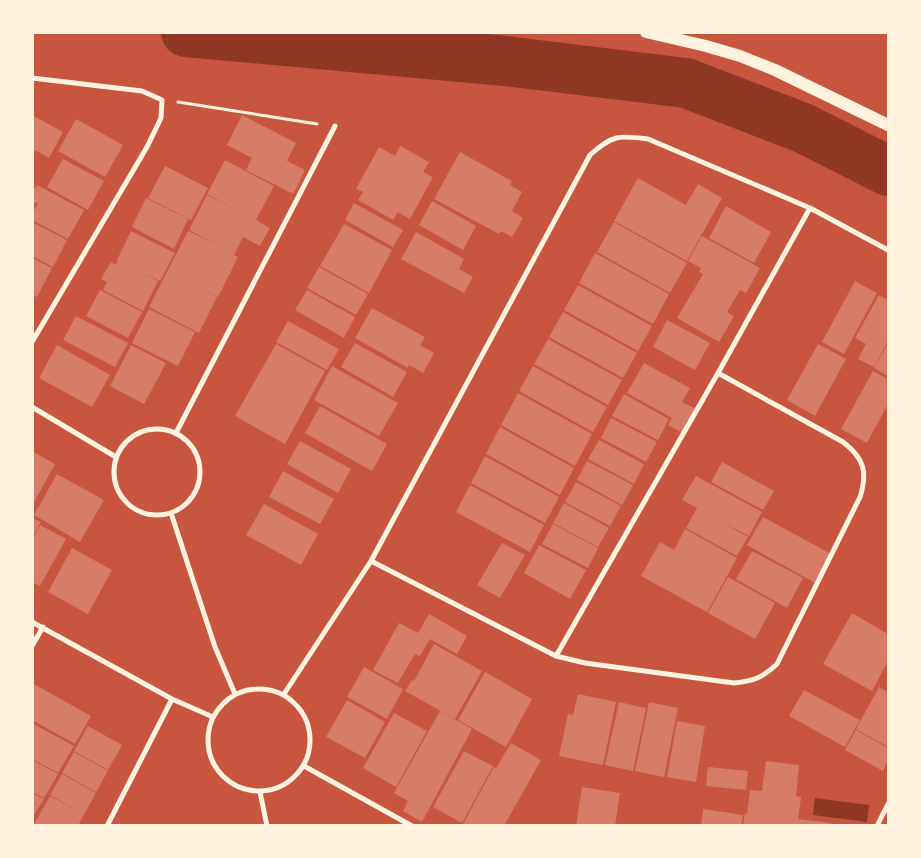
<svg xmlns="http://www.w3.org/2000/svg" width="921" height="858" viewBox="0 0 921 858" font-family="Raleway,sans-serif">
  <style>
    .water { fill: #8f3625 }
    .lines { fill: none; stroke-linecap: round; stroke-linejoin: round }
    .river { stroke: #8f3625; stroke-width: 50 }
    .building { fill: #d67c66 }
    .path { stroke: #fff3e0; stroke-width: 3 }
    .minor { stroke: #fff3e0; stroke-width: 5 }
    .primary { stroke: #fff3e0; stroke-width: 12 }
  </style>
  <rect width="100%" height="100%" fill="#c8553d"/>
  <path class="water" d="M815,798L869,805L867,822L813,815Z"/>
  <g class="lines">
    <path class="river" d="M186,32L505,61L686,83L803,128L888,171"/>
  </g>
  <path class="building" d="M32,115L63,132L49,158L35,150L32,154Z
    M242,115L296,143L287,161L305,170L293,194L246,170L252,158L227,145Z
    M76,119L123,145L105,177L58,151Z
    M400,146L429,162L423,172L433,177L410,219L398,212L393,220L358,200L363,192L356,189L379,147L395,156Z
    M460,152L512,181L510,185L522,192L512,211L523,218L512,237L501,231L499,234L434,199Z
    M63,159L104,181L88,210L47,187Z
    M225,160L274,186L256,220L270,228L260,246L243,237L234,255L238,257L218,297L195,285L217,297L199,333L149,307L188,231L217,245L189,230L207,195L233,208L207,194Z
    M165,166L208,188L191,220L148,198Z
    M638,178L686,205L698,184L722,198L687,261L614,221Z
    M37,185L84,210L68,239L32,220V213L38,204L32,201V193Z
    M146,198L188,219L174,249L132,227Z
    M432,201L476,226L463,250L419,225Z
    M354,203L403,230L393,247L345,220Z
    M726,206L771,232L754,263L709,238Z
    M32,222L67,240L53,267L32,256Z
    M614,222L687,263L670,293L597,252Z
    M344,224L392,250L369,293L320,266Z
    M131,231L175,253L160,281L143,273L158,281L143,311L103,290L107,282L101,279L111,262L116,265L118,260H117Z
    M416,232L464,259L459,269L473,277L464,293L401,259Z
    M702,236L760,268L746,293L740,290L727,312L734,316L719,342L677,318L703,274L699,272L701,268L688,261Z
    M595,253L669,294L653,324L579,283Z
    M32,258L52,268L37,297L32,295Z
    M319,267L368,294L356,315L307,288Z
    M855,281L877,293L844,354L822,342Z
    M578,285L652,326L638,351L564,310Z
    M100,290L142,312L128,338L86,316Z
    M307,290L355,317L344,338L295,310Z
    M879,295L888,300V341L874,367L858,359L866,344L855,338Z
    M372,308L425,337L420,345L434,353L423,373L409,365L408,368L355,338Z
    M149,309L195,332L178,366L132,343Z
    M563,312L637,353L623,378L549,337Z
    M76,316L128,343L115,367L63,340Z
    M667,320L710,343L695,370L653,347Z
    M288,321L339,349L327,370L276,342Z
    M548,339L622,380L608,405L534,364Z
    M355,343L407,372L393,397L341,367Z
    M888,343V376L874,368Z
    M276,344L325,371L285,444L235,416Z
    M818,344L846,359L815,416L787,400Z
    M57,345L110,375L92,407L39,378Z
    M131,345L166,363L144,404L110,386Z
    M644,363L690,388L682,402L696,409L683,433L668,425L672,418L627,393Z
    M332,366L398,403L379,436L314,400Z
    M533,366L607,407L593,432L519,391Z
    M873,371L888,379V404L867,443L841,429Z
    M518,393L592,434L575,466L501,425Z
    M624,394L669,419L658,440L612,416Z
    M320,406L387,444L372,471L305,433Z
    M611,418L657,442L646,462L601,438Z
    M500,427L574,468L560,495L486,454Z
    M599,440L644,464L634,484L588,459Z
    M300,441L351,469L338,493L287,464Z
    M32,451L55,464L32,506Z
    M485,456L559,497L545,523L471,483Z
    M587,461L633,485L622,505L577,480Z
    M722,462L774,491L763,510L711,482Z
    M283,471L334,499L320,524L269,497Z
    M57,474L104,500L80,542L34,515Z
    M696,476L762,512L749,536L720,521L748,537L737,556L686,528L697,508L682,500Z
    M576,482L621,506L610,526L565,502Z
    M470,485L544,525L530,552L456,512Z
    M564,503L609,528L598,547L553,523Z
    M264,504L318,534L301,565L246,535Z
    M763,517L831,554L815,583L747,545Z
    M32,518L41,522L32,537Z
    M553,524L598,548L588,568L542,544Z
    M40,525L66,539L40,586L32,582V539Z
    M685,529L737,558L707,612L641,576L660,542L674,550Z
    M502,543L525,555L500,598L477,585Z
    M539,545L586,570L570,599L524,573Z
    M72,548L112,570L88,614L48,592Z
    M752,551L803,578L787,608L736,579Z
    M728,577L775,603L755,639L708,613Z
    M852,613L888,634V661L872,691L823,664Z
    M429,614L467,636L457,654L430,639L420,656L415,654L398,683L373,670L399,623L418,633Z
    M434,644L482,671L455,719L405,691L412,680L414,681Z
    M364,667L403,689L387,719L347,697Z
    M485,672L532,699L506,747L458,720Z
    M32,683L91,716L75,744L32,720Z
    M879,687L888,692V747L856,729Z
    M804,690L860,720L845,747L789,716Z
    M578,694L616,702L603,765L559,756L568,714L573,715Z
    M347,700L385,722L365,758L326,737Z
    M619,702L646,708L633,771L605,765Z
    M649,702L678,708L664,777L635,771Z
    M440,711L472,729L422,822L403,811L408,801L394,793Z
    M394,713L427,731L396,787L363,768Z
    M677,721L705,726L696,782L667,777Z
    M32,723L74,746L58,773L32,759Z
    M88,726L122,745L108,770L74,751Z
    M856,730L888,748V761L883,771L845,750Z
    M511,743L541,760L504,826H466L463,824L494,767L496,768Z
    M464,751L493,766L462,823L433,807Z
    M74,752L108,771L96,792L62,773Z
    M32,760L58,774L44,798L32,792Z
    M766,761L799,765L796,796L801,797L798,819L831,823L830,826H743L745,813L747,814L750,790L762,791Z
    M708,767L748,771L746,790L706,786Z
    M62,774L96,793L84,814L50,795Z
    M582,787L620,793L615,826H576Z
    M32,793L44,799L32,818Z
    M50,796L84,814L78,826H33Z
    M703,809L743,815L741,826H701Z"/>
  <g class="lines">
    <path class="path" d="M178,102L317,124"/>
    <path class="minor" d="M32,78L142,91L162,100L161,118L147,147L32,342
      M32,407L116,457
      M114 472a43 43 0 1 1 86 0a43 43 0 1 1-86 0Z
      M176,433L335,126
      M171,513L215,647L235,694
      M371,561L556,656L585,663L734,683C754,681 762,678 777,664L860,497C868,472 864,458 843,442L718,373
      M32,622L172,699L213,717
      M32,646L43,627
      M556,656L718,373L810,208
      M208 740a51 51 0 1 1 102 0a51 51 0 1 1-102 0Z
      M284,694L371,561L590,155C612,135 619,135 648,139L810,208L888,250
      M304,766L412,826
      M260,792L267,826
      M107,826L172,699
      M877,826L888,804"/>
    <path class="primary" d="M646,32L706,46L740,56L775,70L888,125"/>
  </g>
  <rect width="921" height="858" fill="none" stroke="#fff3e0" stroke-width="68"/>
</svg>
